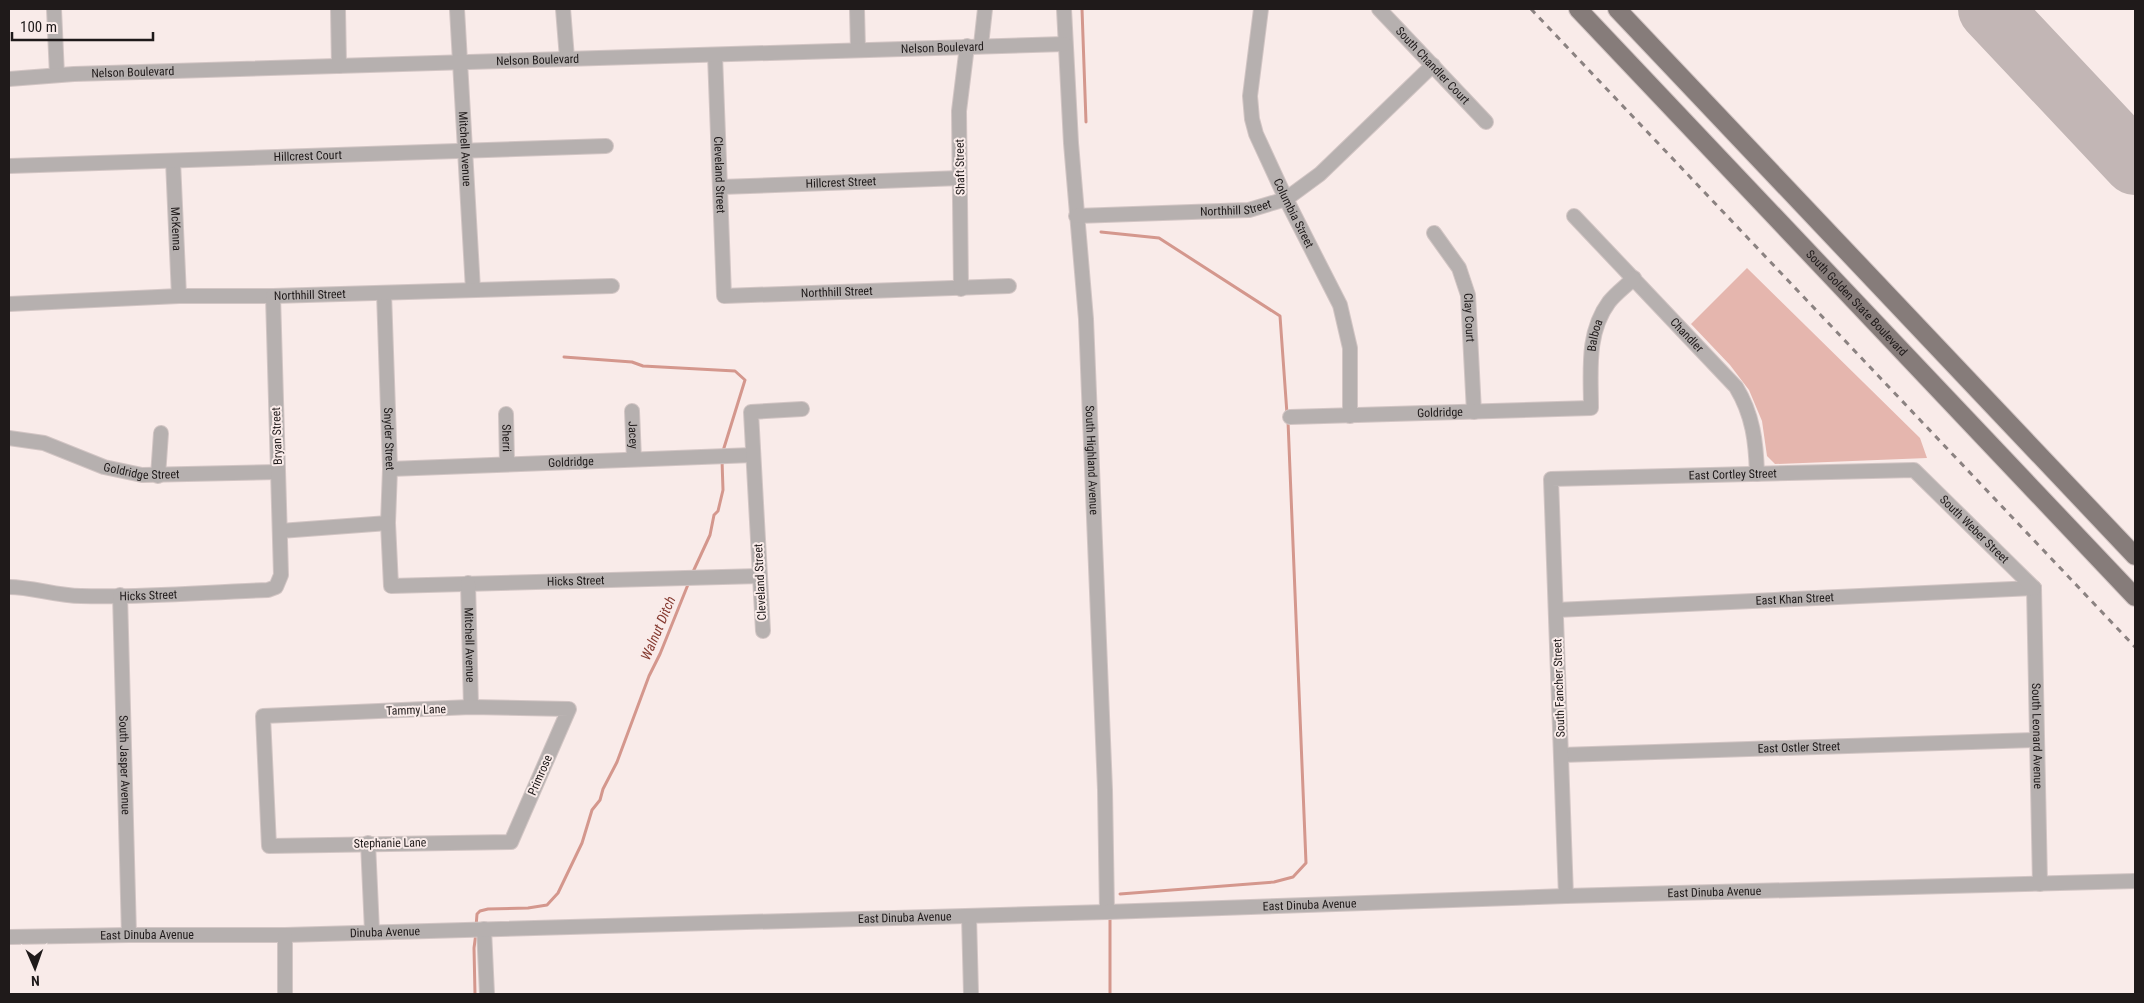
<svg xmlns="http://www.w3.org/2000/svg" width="2144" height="1003" viewBox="0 0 2144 1003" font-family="'Roboto Condensed',sans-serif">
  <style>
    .green { fill: #e5b6ae }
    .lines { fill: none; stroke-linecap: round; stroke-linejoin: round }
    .stream { stroke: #d4978d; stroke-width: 3 }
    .runway { stroke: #c2b6b5; stroke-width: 64 }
    .minor-casing { stroke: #d2c5c4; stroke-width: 16 }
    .major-casing { stroke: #d2c5c4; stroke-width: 20 }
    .minor { stroke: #b6b0af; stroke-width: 14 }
    .major { stroke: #867c7a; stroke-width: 18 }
    .rail { stroke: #8b8281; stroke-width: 3; stroke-dasharray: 6 6; stroke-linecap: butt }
    .labels { text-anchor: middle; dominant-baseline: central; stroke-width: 4; stroke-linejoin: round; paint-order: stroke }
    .street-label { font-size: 12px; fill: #1f1a1a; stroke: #f9ebe9 }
    .water-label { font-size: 14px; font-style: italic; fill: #863b31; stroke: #f9ebe9 }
  </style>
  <rect width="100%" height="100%" fill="#f9ebe9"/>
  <path class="green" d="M1747,268L1920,438L1927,458L1775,464L1767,456L1762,421L1749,390L1730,365L1691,324Z"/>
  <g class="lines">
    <path class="stream" d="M1082,9L1086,122
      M1101,232L1159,238L1280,316L1287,414
      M564,357L632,362L643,366L735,371L745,380L723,451
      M692,574L710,535L714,515L718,511L723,490L722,460
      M1120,894L1274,882L1293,877L1306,863L1288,421
      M1110,919V994
      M476,927L477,914L480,911L488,909L528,908L547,905L558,893L582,843L592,810L600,800L603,789L617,762L649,676L660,654L689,582
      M475,994L474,948L476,933"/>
    <path class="runway" d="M1990,9L2135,163"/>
    <g class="minor-casing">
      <g id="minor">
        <path d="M54,9L57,75"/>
        <path d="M338,9L339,66"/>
        <path id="s1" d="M457,9L473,290"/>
        <path d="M563,9L567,58"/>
        <path d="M857,9L858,50"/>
        <path id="s2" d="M1064,9L1071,143L1086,319L1105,790L1107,912"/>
        <path id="s3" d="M1261,9L1250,96L1252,119L1256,134L1286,199L1340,305L1350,348V416"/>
        <path id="s4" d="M1379,9L1486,122"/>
        <path d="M981,45L985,9"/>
        <path id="s5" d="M715,55L724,296L1009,286"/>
        <path id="s6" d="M9,79L74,74L1065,44"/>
        <path id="s7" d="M173,161L179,296"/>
        <path id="s8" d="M9,166L606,146"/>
        <path id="s9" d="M721,187L960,178"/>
        <path id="s10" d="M1076,216L1249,210L1286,199L1320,174L1433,65"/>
        <path id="s11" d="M1574,216L1736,387C1753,415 1756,442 1757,474"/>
        <path id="s12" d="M1434,233L1459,268L1468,295L1474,412"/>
        <path d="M961,289L959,111L967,46"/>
        <path id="s13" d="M384,293L390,469L388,523L391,586L760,576"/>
        <path id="s14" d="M9,304L179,296H273L612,286"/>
        <path id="s15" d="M632,411L634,459"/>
        <path id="s16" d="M506,414L507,463"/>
        <path id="s17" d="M1290,417L1591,408C1591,372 1586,333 1609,302C1616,293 1626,286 1634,278"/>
        <path id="s18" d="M9,438L44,443L104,467L142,475L278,472"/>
        <path id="s19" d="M390,469L753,455"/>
        <path d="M158,476L161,433"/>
        <path d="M280,531L388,523"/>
        <path id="s20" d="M468,583L471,707"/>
        <path id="s21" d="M9,587C33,587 56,596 81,596C143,598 206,592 268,590L276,587L281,575L273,296"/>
        <path id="s22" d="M2034,588L2040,884"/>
        <path id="s23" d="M120,595L129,935"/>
        <path id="s24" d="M1556,610L2034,588"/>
        <path d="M763,631L751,412L802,409"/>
        <path d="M471,707L569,709L511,842L269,846L263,716Z"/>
        <path id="s25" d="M1561,755L2036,740"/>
        <path d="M368,843L372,931"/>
        <path id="s26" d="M1566,896L1551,479L1914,470L2034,588"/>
        <path d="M969,916L971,994"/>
        <path d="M484,929L487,994"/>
        <path id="s27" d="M9,937L129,935H285L1107,912L1566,896L2135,881"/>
        <path d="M285,994V935"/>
      </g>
    </g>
    <g class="major-casing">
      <g id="major">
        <path id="s28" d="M1578,9L2135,597"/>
        <path d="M1617,9L2135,556"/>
      </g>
    </g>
    <use href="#minor" class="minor"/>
    <use href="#major" class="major"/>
    <path class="rail" d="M1531,9L2135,647"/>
  </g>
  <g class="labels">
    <g class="street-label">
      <text stroke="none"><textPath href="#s6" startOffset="934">Nelson Boulevard</textPath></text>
      <text stroke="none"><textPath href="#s6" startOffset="529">Nelson Boulevard</textPath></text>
      <text stroke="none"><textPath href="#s4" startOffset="78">South Chandler Court</textPath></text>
      <text stroke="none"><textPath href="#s6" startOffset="124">Nelson Boulevard</textPath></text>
      <text stroke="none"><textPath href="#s1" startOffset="140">Mitchell Avenue</textPath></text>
      <text stroke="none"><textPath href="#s8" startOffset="299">Hillcrest Court</textPath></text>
      <text transform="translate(960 167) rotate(-91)">Shaft Street</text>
      <text stroke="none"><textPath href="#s5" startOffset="120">Cleveland Street</textPath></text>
      <text stroke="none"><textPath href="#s9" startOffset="120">Hillcrest Street</textPath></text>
      <text stroke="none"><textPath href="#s10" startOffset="160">Northhill Street</textPath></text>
      <text stroke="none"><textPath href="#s3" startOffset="214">Columbia Street</textPath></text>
      <text stroke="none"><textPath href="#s7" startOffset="68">McKenna</textPath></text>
      <text stroke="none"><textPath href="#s5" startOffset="354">Northhill Street</textPath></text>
      <text stroke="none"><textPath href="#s14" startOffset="301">Northhill Street</textPath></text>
      <text stroke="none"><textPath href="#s28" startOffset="405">South Golden State Boulevard</textPath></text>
      <text stroke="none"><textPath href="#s12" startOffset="94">Clay Court</textPath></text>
      <text stroke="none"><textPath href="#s11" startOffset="164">Chandler</textPath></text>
      <text stroke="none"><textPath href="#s17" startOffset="374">Balboa</textPath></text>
      <text stroke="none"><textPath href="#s17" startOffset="150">Goldridge</textPath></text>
      <text stroke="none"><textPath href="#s15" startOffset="24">Jacey</textPath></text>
      <text transform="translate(277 436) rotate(-92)">Bryan Street</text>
      <text stroke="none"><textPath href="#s16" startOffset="24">Sherri</textPath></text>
      <text stroke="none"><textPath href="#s13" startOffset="146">Snyder Street</textPath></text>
      <text stroke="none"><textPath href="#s2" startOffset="452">South Highland Avenue</textPath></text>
      <text stroke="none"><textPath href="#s19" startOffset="181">Goldridge</textPath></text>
      <text stroke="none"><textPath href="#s18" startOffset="138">Goldridge Street</textPath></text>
      <text stroke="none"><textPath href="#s26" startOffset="599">East Cortley Street</textPath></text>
      <text stroke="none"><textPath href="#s26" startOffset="865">South Weber Street</textPath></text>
      <text stroke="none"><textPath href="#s13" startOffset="478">Hicks Street</textPath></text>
      <text transform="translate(760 582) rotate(-93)">Cleveland Street</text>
      <text stroke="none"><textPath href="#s21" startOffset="140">Hicks Street</textPath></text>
      <text stroke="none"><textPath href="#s24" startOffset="239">East Khan Street</textPath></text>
      <text stroke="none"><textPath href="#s20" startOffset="62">Mitchell Avenue</textPath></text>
      <text transform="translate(1559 688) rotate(-92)">South Fancher Street</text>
      <text transform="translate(416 710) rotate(-2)">Tammy Lane</text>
      <text stroke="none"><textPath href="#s22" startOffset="148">South Leonard Avenue</textPath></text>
      <text stroke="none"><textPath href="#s25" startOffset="238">East Ostler Street</textPath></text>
      <text stroke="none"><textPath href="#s23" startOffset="170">South Jasper Avenue</textPath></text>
      <text transform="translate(540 775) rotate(-66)">Primrose</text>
      <text transform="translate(390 843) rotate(-1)">Stephanie Lane</text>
      <text stroke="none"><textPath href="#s27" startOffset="1706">East Dinuba Avenue</textPath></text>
      <text stroke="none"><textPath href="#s27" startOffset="1301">East Dinuba Avenue</textPath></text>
      <text stroke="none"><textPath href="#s27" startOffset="896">East Dinuba Avenue</textPath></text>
      <text stroke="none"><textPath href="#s27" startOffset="376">Dinuba Avenue</textPath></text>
      <text stroke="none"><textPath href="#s27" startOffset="138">East Dinuba Avenue</textPath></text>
    </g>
    <g class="water-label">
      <text transform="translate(658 628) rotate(-67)">Walnut Ditch</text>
    </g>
  </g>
  <rect width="2144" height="1003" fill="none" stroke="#1f1a1a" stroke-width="20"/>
  <g transform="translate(35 968) rotate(178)" stroke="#f9ebe9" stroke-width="4" paint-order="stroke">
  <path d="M0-4L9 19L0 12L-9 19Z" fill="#1f1a1a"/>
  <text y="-8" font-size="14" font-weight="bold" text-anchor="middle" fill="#1f1a1a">N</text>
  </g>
  <path d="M12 32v8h141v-8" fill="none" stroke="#1f1a1a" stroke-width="2.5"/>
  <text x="20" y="32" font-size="15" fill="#1f1a1a" stroke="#f9ebe9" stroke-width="4" paint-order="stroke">100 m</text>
</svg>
